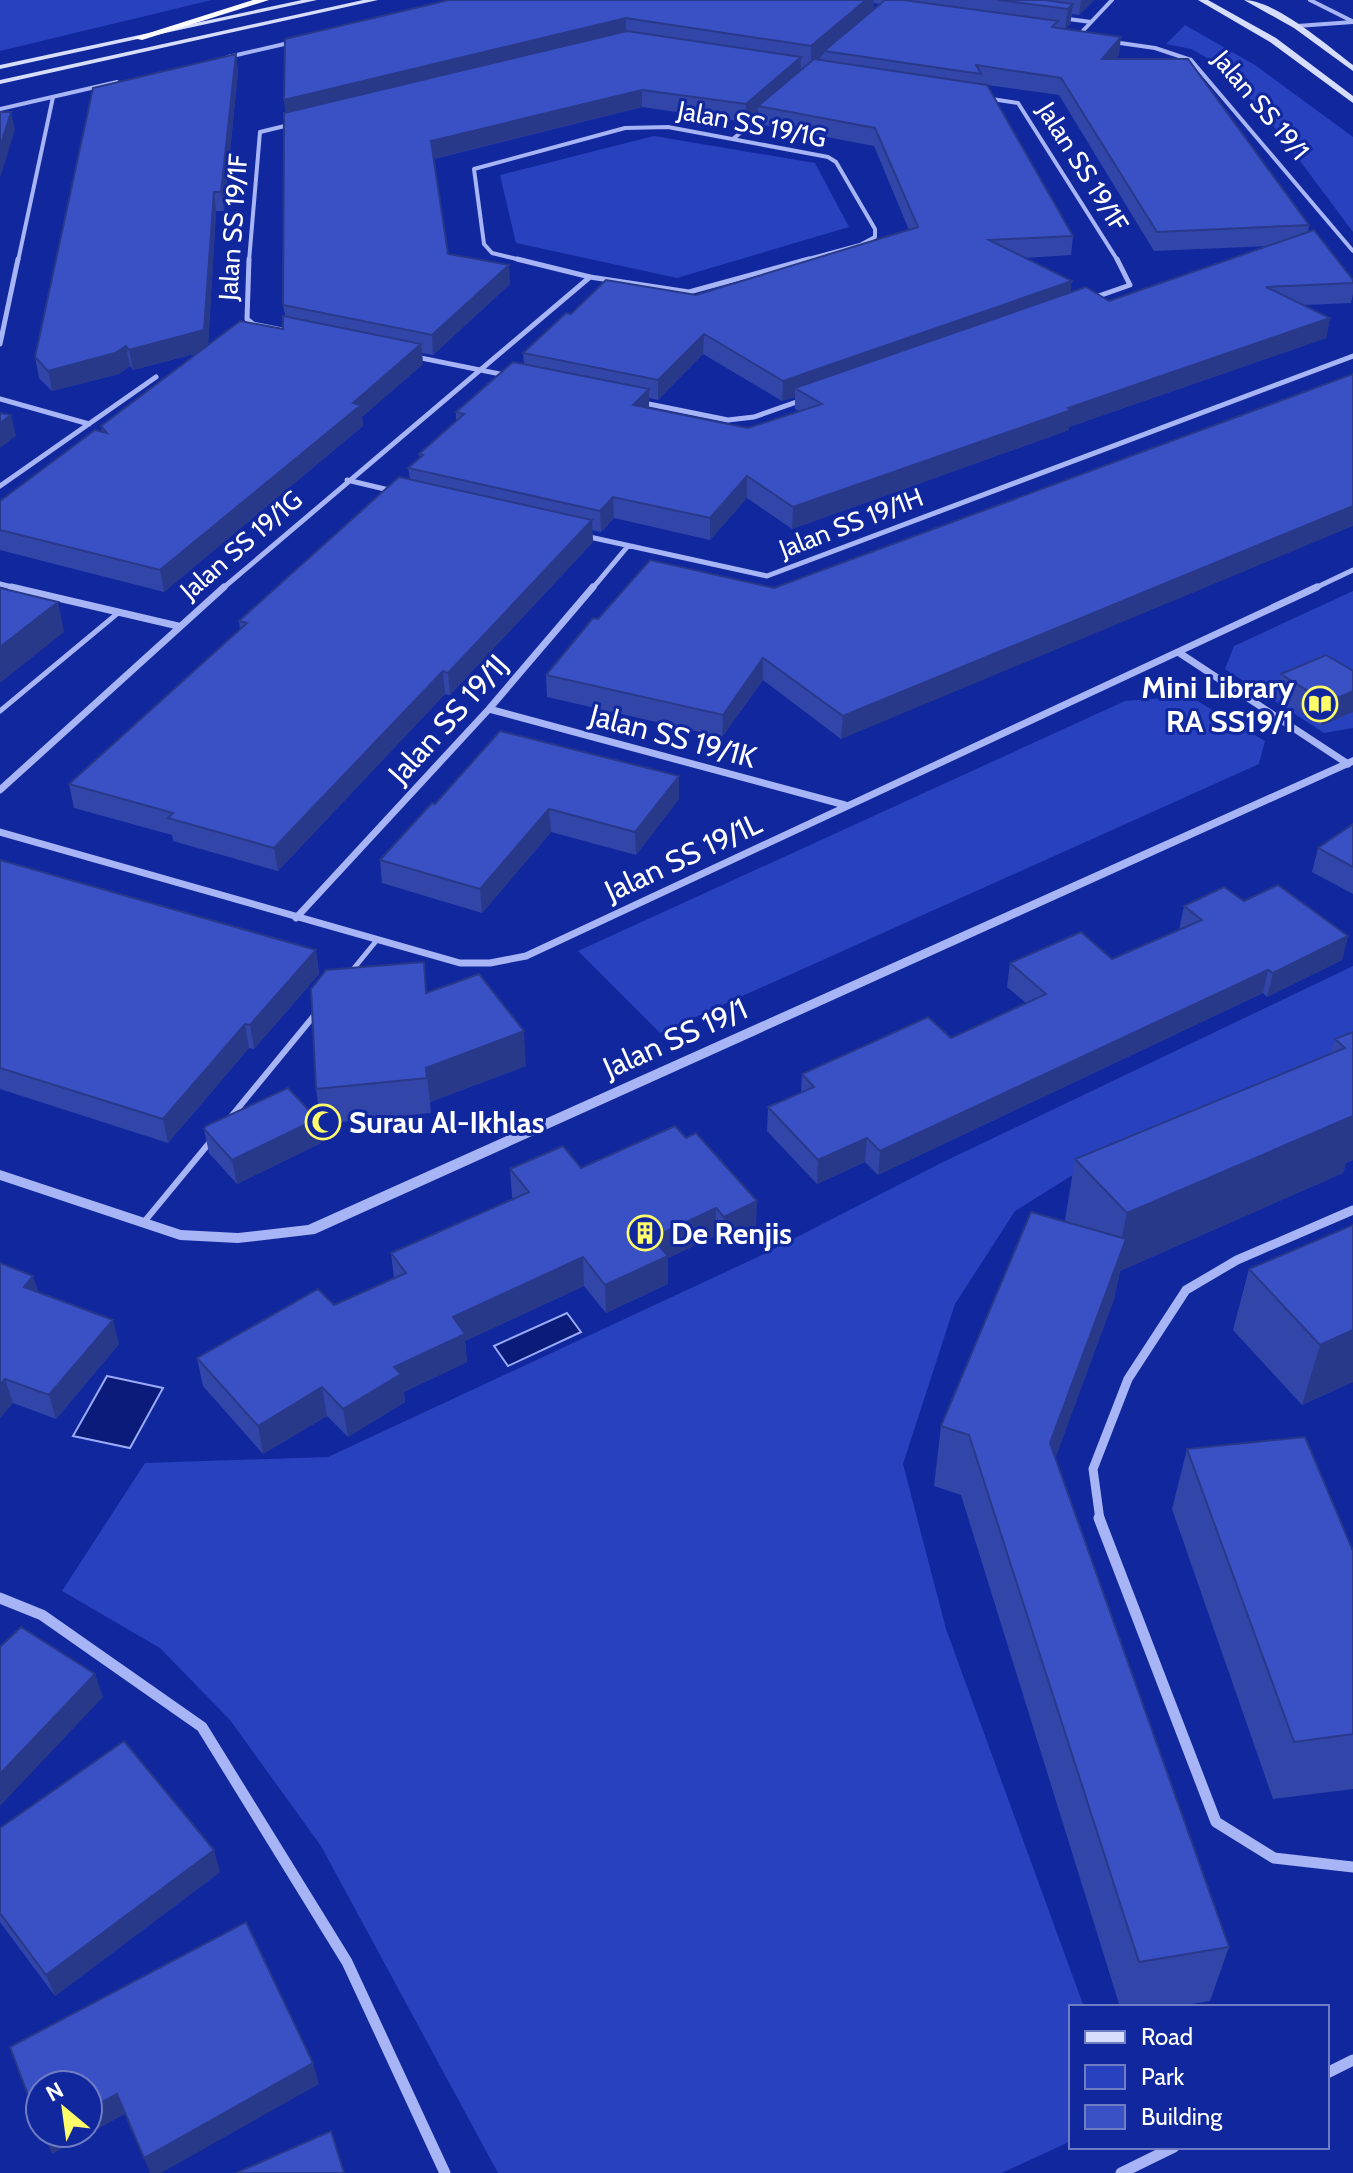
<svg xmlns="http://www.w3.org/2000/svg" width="1353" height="2173" viewBox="0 0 1353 2173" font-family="Cabin,sans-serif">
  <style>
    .green { fill: #2841be }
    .water { fill: #0a1b79; stroke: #99aaf8; stroke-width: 2 }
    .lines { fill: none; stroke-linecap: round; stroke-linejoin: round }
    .service-far1 { stroke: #a7b4f5; stroke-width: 5 }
    .service { stroke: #a7b4f5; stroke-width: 6 }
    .minor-far4 { stroke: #a7b4f5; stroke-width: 4 }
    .minor-far3 { stroke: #a7b4f5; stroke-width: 5 }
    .minor-far2 { stroke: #a7b4f5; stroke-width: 7 }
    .minor-far1 { stroke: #a7b4f5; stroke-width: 9 }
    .minor { stroke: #a7b4f5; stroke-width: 11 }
    .tertiary { fill: #a7b4f5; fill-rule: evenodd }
    .secondary { fill: #d7ddfd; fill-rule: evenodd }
    .trunk { fill: #fafaff; fill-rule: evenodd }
    .wall { fill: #3246a9; fill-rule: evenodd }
    .shaded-wall { fill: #29398a }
    .building { fill: #3a51c5; stroke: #29398a; stroke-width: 2 }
    .labels { text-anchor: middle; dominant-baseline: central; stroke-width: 6; stroke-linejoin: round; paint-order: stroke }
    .far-street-label { font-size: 26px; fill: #fff; stroke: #11279d }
    .poi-label { font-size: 30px; font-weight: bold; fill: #fff; stroke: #11279d; text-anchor: start }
    .street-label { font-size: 30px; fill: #fff; stroke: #11279d }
  </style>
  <rect width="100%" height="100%" fill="#11279d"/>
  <path class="green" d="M0,0H212L0,51Z
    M1185,25L1255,65L1353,137V232L1279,133L1223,67L1191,49L1166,44Z
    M654,136L815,163L849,227L677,278L516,243L500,175Z
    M1353,591V728L1324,733L1225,669L1234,646Z
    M1189,696L1265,741L1259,764L660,1033L578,951L1125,701Z
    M1353,966V1061L1071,1176L1015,1211L955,1304L903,1464L946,1629L1084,2007H1071V2141L1002,2173H498L321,1846L230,1720L160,1648L62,1591L145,1463L328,1457L762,1255L941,1163Z"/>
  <path class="water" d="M567,1313L581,1332L508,1366L494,1346Z
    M107,1376L163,1388L130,1448L73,1436Z"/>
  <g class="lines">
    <path class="service-far1" d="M0,711L118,613
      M350,973L377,940"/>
    <path class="service" d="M230,1118L317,1012
      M144,1222L210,1142"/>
    <path class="minor-far4" d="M1310,0L1352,21
      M1061,18L1091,22
      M1297,26L1353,22
      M1078,36L1112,0
      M1113,42L1155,48L1191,60L1353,251
      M228,57L293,42
      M0,109L117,82
      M733,139L765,112
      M18,261L53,97
      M249,261L260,132L627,43L1018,103L1118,261
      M525,261L492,253L484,244L474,169L625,128L668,127L828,157L836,162L875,229V237L860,245L801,261"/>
    <path class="minor-far3" d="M249,259L247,319L253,324L728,420L754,417L1130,285L1117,259
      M517,259L590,277L689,292L809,259
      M0,344L18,259
      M0,399L89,424
      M347,480L393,491
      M0,486L156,377
      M585,536L767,576L1353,356
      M0,584L20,589
      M222,589L590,277
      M592,589L628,546
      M1313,589L1353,570"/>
    <path class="minor-far2" d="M11,587L178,626
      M1178,652L1348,764
      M489,709L845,805
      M0,790L224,587
      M0,832L460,963H490L526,956L1317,587
      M296,918L489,709L593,587"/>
    <path class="minor-far1" d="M1100,1520L1093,1469L1128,1379L1186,1290L1237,1260L1353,1210"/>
    <path class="minor" d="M1099,1518L1216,1822L1274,1858L1353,1867
      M0,1598L42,1615L202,1727L347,1962L445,2173
      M1327,2073L1353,2060
      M1121,2173L1174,2147"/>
    <path class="tertiary" d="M1353,757V765L315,1234L238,1243L180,1240L0,1180V1170L181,1230L238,1233L308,1225Z"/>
    <path class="secondary" d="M302,0H317L0,69V65Z
      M363,0H378L0,84V80Z
      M1198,0H1208L1276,38L1353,96V103L1270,42Z
      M1244,0C1275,0 1328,46 1353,65V71L1294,28Z"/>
    <path class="trunk" d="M253,0H269L142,40L133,38Z"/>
  </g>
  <path class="wall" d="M449,0H1094L1079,15L1072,14L1070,24L1065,29L1119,55L1115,59L1309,225L1308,232L1353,283V294L1351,303L1304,305L1330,318L1326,338L1069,427V430L792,529L747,498L710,540L614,518L601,532L592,530L593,542L450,695L445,694L278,871L173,841L172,835L74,808L69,784L240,629L239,621L410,479L408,468L420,458L419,454L456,421V412L524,364L523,353L571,314L696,295L909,230L874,146L758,124V111L745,122L642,107L434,159L448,254L510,284L433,355L422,353L423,364L362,417L363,426L164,592L0,550V501L102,432L101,426L198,353L133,370L130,366L119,374L52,391L39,378L35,357L236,54L238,72L224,211H216L208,345L283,329L285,316L283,305ZM874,3L880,4L873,10ZM980,84L1059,95L1154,251L1269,246L1109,301L1071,293L1025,258L1071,255L1073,236ZM703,354L782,401L795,397V409L799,411L748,428L649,408V398L658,400Z
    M1353,374L841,739L763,680L722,737L547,697L546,675L598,619L774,588Z
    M1353,671L1321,726L1276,697L1281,674Z
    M679,799L636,855L551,832L482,913L382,883L380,860L435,804Z
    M1353,824V894L1312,872L1318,848Z
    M0,860L316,950L319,974L254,1049L249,1048L168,1143L0,1089Z
    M1244,901L1348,936L1342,960L1267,997L1263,993L878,1175L865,1162L817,1184L767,1131L768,1107L801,1093L802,1074L951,1038L1026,1003L1007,987L1010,963L1112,959L1179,930L1184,906Z
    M427,993L526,1066L430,1102L431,1113L321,1124L316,1089Z
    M1353,1032V1160L1346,1163L1343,1173L1120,1271L1114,1299L1055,1458L1229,1947L1210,2001L1174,2007H1120L961,1495L934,1486L941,1426L1067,1222L1065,1220L1075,1159L1331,1053L1335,1039Z
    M675,1126L756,1229L723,1245L715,1236L668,1258V1284L606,1313L584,1286L465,1341L467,1362L404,1392L405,1402L348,1437L327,1416L263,1454L203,1386L197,1358L334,1305L394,1278L391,1253L514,1199L512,1197L510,1169L581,1168Z
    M204,1129L321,1143L237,1184L209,1153Z
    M1353,1225V1382L1302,1405L1233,1330L1249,1269Z
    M0,1263L33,1276L38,1292L119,1344L56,1419L13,1403L0,1418Z
    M1187,1449L1353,1551V1789L1273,1799L1172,1509Z
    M0,1828L220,1872L55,1996L0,1922Z"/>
  <path class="shaded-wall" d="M866,0H874L873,13L824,51V54L811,66V46Z
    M1081,0H1094L1079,15Z
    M1073,4L1070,24L1065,29L1068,9Z
    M626,18V38L286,120L284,100Z
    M1121,37L1119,55L1100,77L1102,59Z
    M236,54L238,72L224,211L221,192Z
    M801,57V75L758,106V111L745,122L746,104Z
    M642,90V107L432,159L431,141Z
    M11,112L15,130L0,178V147Z
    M214,192L216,211L208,350L133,370L129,350Z
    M509,265L510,284L433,355L432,335Z
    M1072,281L1070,300L795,388V397L782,401L783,381Z
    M1330,318L1326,338L1069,427V430L792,529L793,507L1068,408Z
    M704,334L703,354L658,400V380Z
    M421,344L423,364L362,417L363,426L164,592L160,570Z
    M126,346L130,366L119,374L52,391L48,371Z
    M649,389V410L633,405Z
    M11,415L16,436L0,448V423Z
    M747,476V498L710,540V518Z
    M613,497L614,518L601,532L600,511Z
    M1353,506V526L841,739L843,716Z
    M592,520L593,542L450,695L448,673Z
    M58,602L64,632L0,683V647Z
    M763,658V680L722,737L723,715Z
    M443,671L445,694L278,871L274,848Z
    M1353,691V712L1321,726L1327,703Z
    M679,776V799L636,855L635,832Z
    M549,809L551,832L482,913L480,889Z
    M1348,936L1342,960L1267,997L1273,973Z
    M316,950L319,974L254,1049L250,1025Z
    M1268,970L1263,993L878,1175L880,1151Z
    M245,1024L249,1048L168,1143L163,1119Z
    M524,1031L526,1066L430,1102L426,1068Z
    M1353,1106V1160L1346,1163L1343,1173L1120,1271L1114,1299L1039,1503L1050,1443L1116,1265L1127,1213Z
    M317,1119L321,1143L237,1184L232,1160Z
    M867,1138L865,1162L817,1184L818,1160Z
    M757,1201L756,1229L723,1245L724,1217Z
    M716,1208L715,1236L668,1258V1284L606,1313L605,1285L652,1238Z
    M583,1257L584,1286L465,1341L467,1362L404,1392L405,1402L348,1437L343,1409L453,1317Z
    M33,1276L40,1300L24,1287Z
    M113,1320L119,1344L56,1419L49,1395Z
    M1353,1330V1382L1302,1405L1320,1345Z
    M5,1379L13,1403L0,1418V1385Z
    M322,1387L327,1416L263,1454L258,1426Z
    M95,1674L103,1697L0,1806V1774Z
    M214,1850L220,1872L55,1996L46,1975Z
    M313,2063L319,2084L161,2173H150L144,2158Z
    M117,2094L125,2114L52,2154L43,2134L88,2133V2110Z"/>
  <path class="building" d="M449,0H866L811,46L626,18L284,100L285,39Z
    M885,0H903L1058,21L1052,27L1121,37L1102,59H1188L1309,225L1157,232L1061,78L976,65L981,74L824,51Z
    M998,0H1045L1073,4L1068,9Z
    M627,31L801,57L746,104L642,90L431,141L448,254L509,265L432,335L283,305L284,113Z
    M236,54L221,192H214L204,330L129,350L126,346L115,353L48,371L35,357L93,88Z
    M814,59L987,85L1073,236L989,240L1072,281L783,381L704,334L658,380L523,353L566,313L571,314L606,280L696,295L918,227L875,128L758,106Z
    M0,112H11L0,147Z
    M1314,230L1353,280V283L1266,287L1330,318L1068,408L1071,410L793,507L747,476L710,518L613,497L600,511L408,468L423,455L419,454L464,414L456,412L513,362L649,389L633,405L748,428L822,404L795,388L1086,287L1109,301Z
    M283,316L421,344L353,403L361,405L160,570L0,530V501L95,430L107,433L101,426L240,321L283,329Z
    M1353,374V506L843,716L763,658L723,715L546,675L593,618L598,619L650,560L774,588Z
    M0,413L11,415L0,423Z
    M399,477L592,520L448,673L443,671L274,848L168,818L173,813L69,784L247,623L239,621Z
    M0,588L58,602L0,647Z
    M1326,655L1353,671V691L1327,703L1281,674Z
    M500,731L679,776L635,832L549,809L480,889L380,860L432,803L435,804Z
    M1353,824V867L1318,848Z
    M0,860L316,950L250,1025L245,1024L163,1119L0,1068Z
    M1278,885L1348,936L1273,973L1268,970L880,1151L867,1138L818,1160L768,1107L814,1087L802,1074L928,1017L951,1038L1046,994L1010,963L1081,932L1112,959L1202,920L1184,906L1224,887L1244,901Z
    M424,962L426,993L479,974L524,1031L426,1068L427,1078L316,1089L311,989L326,970Z
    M1353,1032V1116L1127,1213L1075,1159L1345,1048L1335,1039Z
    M288,1088L317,1119L232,1160L204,1129L206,1126Z
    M675,1126L686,1138L696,1133L757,1201L724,1217L716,1208L652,1238L668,1256L605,1285L583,1257L453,1317L465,1334L394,1367L401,1374L343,1409L322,1387L258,1426L197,1358L318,1289L334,1305L406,1273L391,1253L529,1192L510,1169L563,1146L581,1168Z
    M1031,1212L1126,1239L1050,1443L1229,1947L1139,1962L969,1435L941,1426Z
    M1353,1225V1330L1320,1345L1249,1269Z
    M0,1263L33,1276L24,1287L113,1320L49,1395L5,1379L0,1385Z
    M1305,1437L1353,1551V1734L1294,1742L1187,1449Z
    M21,1627L95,1674L0,1774V1647Z
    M124,1741L214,1850L46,1975L0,1913V1828Z
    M246,1922L313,2063L144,2158L117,2094L88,2110V2085H40V2127L10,2047Z
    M331,2131L344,2173H236Z"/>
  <defs>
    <g id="library-ring" transform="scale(1.8)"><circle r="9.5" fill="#11279d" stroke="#fffe6a" stroke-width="1.5"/><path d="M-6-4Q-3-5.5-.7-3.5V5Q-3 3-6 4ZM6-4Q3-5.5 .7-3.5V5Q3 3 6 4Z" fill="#fffe6a"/></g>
    <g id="mosque-ring" transform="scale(1.8)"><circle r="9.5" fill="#11279d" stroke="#fffe6a" stroke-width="1.5"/><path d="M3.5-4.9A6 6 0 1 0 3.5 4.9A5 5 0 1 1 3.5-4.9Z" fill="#fffe6a"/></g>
    <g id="building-ring" transform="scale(1.8)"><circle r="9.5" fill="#11279d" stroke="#fffe6a" stroke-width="1.5"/><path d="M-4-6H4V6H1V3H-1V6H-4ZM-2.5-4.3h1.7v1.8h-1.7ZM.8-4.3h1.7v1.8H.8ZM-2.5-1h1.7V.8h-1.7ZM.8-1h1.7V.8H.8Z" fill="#fffe6a"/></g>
  </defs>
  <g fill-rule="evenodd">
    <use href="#library-ring" x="1320" y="704"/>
    <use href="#mosque-ring" x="323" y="1122"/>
    <use href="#building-ring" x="645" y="1233"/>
  </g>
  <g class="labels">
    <g class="far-street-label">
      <text transform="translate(1261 105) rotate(50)">Jalan SS 19/1</text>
      <text transform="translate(752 124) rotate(11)">Jalan SS 19/1G</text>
      <text transform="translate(1083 167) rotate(58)">Jalan SS 19/1F</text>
      <text transform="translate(233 227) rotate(-86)">Jalan SS 19/1F</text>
      <text transform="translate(851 523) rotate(-21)">Jalan SS 19/1H</text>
      <text transform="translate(241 545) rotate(-41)">Jalan SS 19/1G</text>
    </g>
    <g class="poi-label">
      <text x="1294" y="687" text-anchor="end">Mini Library<tspan x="1294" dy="34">RA SS19/1</tspan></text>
      <text x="349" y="1122">Surau Al-Ikhlas</text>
      <text x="671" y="1233">De Renjis</text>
    </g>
    <g class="street-label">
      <text transform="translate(448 719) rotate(-48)">Jalan SS 19/1J</text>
      <text transform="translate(673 736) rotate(15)">Jalan SS 19/1K</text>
      <text transform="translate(683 857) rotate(-25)">Jalan SS 19/1L</text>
      <text transform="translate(675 1038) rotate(-24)">Jalan SS 19/1</text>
    </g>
  </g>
  <rect x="1069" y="2005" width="260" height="144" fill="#11279d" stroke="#707dc4" stroke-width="2"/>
  <rect x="1085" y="2031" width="40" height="12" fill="#d7ddfd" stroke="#707dc4" stroke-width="2"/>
  <text x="1141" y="2045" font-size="24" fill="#ffffff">Road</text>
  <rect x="1085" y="2065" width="40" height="24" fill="#2841be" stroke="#707dc4" stroke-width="2"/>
  <text x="1141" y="2085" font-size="24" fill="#ffffff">Park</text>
  <rect x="1085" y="2105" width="40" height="24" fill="#3a51c5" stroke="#707dc4" stroke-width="2"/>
  <text x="1141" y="2125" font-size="24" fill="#ffffff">Building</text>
  <g transform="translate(64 2109) rotate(331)"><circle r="38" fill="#11279d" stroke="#707dc4" stroke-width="2"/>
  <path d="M0-6L14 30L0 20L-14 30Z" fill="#fffe6a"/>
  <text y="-12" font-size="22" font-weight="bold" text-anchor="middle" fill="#ffffff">N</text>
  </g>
</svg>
